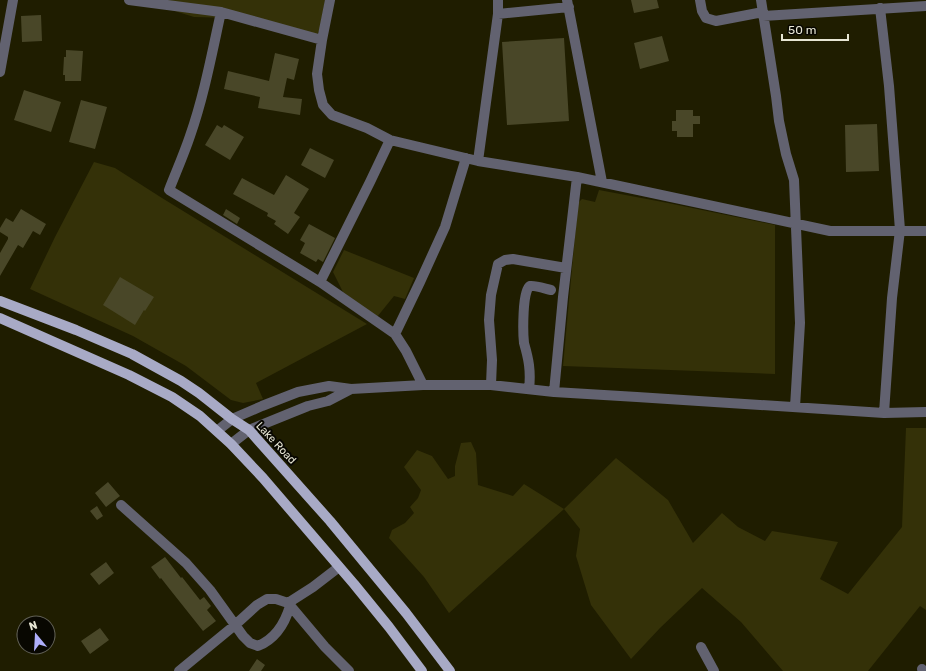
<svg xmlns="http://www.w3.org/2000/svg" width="926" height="671" viewBox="0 0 926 671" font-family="Rubik,sans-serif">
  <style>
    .green { fill: #343108 }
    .building { fill: #494728 }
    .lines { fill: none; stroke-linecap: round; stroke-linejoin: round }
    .minor { stroke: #626270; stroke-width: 10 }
    .major { stroke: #a8aac6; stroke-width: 10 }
    .labels { text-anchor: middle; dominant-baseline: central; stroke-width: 4; stroke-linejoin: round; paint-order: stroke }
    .street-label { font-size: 11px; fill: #e7e6d4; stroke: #080701 }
  </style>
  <rect width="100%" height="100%" fill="#1f1d00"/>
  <path class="green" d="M139,0H325L320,28L315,40L231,18L194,17Z
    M94,162L115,168L162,198L367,324L256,383L263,399L243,403L231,400L186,366L133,336L30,289L55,237Z
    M599,190L668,203L775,225V374L563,366L578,203L582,199L595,202Z
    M344,250L414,278L405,299L394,296L377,317L343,292L333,272Z
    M906,428H926V610L920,606L868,671H783L741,622L702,588L660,628L631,659L591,605L576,556L580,529L564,509L449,613L424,577L389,538L392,530L405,523L414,513L410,507L418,498L421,490L404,467L417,450L432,456L448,479L455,476V466L461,443L471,442L476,453L478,485L513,496L524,484L564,509L616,458L668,500L693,543L722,513L738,527L765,541L772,531L838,542L820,579L848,594L902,527Z"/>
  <path class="building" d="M631,0H657L659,8L634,13Z
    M41,15L42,41L22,42L21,16Z
    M662,36L669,61L640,69L634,43Z
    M564,38L569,121L507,125L502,42Z
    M66,50L83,51L81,81H65V75H63L64,57H66Z
    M275,53L299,59L294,80L287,78L283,97L302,99L300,115L258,108L260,97L224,89L228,71L269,81Z
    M24,90L61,102L51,132L14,120Z
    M81,100L107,107L95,149L69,142Z
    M676,110H693V116H700V124H693V137H677V131H672V121H676Z
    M877,124L879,171L846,172L845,125Z
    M217,125L222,128L224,125L244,137L230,160L205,145Z
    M310,148L334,160L325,178L301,165Z
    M286,175L309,189L294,213L300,217L288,234L274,224L276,221L267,216L268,213L233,194L242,178L274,195Z
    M21,209L46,224L40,235L33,231L23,248L18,245L0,276V253L8,239V237L0,232V228L6,218L13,222Z
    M226,209L240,218L237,224L223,215Z
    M309,224L335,238L323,262L318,259L316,262L300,253L305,243L300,240Z
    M120,277L154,297L145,311L144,310L135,325L103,305Z
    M108,482L120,496L106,507L95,493Z
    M97,506L103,516L97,520L90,511Z
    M165,557L181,578L182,577L200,600L204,597L211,606L207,610L216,621L203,631L168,587L161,578L160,579L151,567Z
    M106,562L114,573L99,585L90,574Z
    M100,628L109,640L90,654L81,641Z
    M257,659L265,665L261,671H249Z"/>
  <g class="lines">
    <path class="minor" d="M129,0L221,12L322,40
      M330,0L322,40L317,74L319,90L323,105L332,115L367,128L390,140L478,161L577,177L830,231H926
      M567,0L602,182
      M700,0L702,11L706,18L716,21L763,12
      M761,0L776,96L779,121L786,154L794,180L800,323L795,407
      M880,8L889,86L900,230L892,298L884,413
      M221,12C212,53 204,96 190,136C184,154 176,172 169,190L320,282L395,334L406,351L423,385
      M498,14L569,7
      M763,16L926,6
      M0,72L13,0
      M478,161L498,14V0
      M320,282L370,182L390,140
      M395,334L420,282L445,227L466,158
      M491,385L492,360L489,320L491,295L498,264L505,260L513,259L566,268
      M529,389C530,381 530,373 529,365C528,357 526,350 524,343C523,334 522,290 530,286C535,285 546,289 551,290
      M554,392L563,297L577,177
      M217,431L232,419L262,406L298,392L329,386L351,389L423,385H491L554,392L637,397L884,413L926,412
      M231,444L249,430L308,406L328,401L351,389
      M121,505L186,563L210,590L243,636L250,643L258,646C275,639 285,623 290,606
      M288,603L313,587L339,567
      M701,647L714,671
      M922,669L924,671
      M179,671L235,625L257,605L267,599H276L288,603L325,647L349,671"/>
    <path class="major" d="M0,301L76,330L132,354L181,381L199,393L232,419L249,430L330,521L406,613L450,671
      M0,318L129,375L172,397L200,416L231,444L263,478L354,584L389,627L422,671"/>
  </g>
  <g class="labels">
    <g class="street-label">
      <text transform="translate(276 443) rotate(47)">Lake Road</text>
    </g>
  </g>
  <g transform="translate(36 635) rotate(342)"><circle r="19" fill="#080701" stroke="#616055"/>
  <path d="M0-3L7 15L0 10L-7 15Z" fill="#aeaefb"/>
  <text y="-6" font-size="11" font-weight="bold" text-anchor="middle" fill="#e7e6d4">N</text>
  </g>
  <path d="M782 34v6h66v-6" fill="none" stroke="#e7e6d4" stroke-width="2"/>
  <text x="788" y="34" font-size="12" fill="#e7e6d4" stroke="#080701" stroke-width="3" paint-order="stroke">50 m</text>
</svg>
